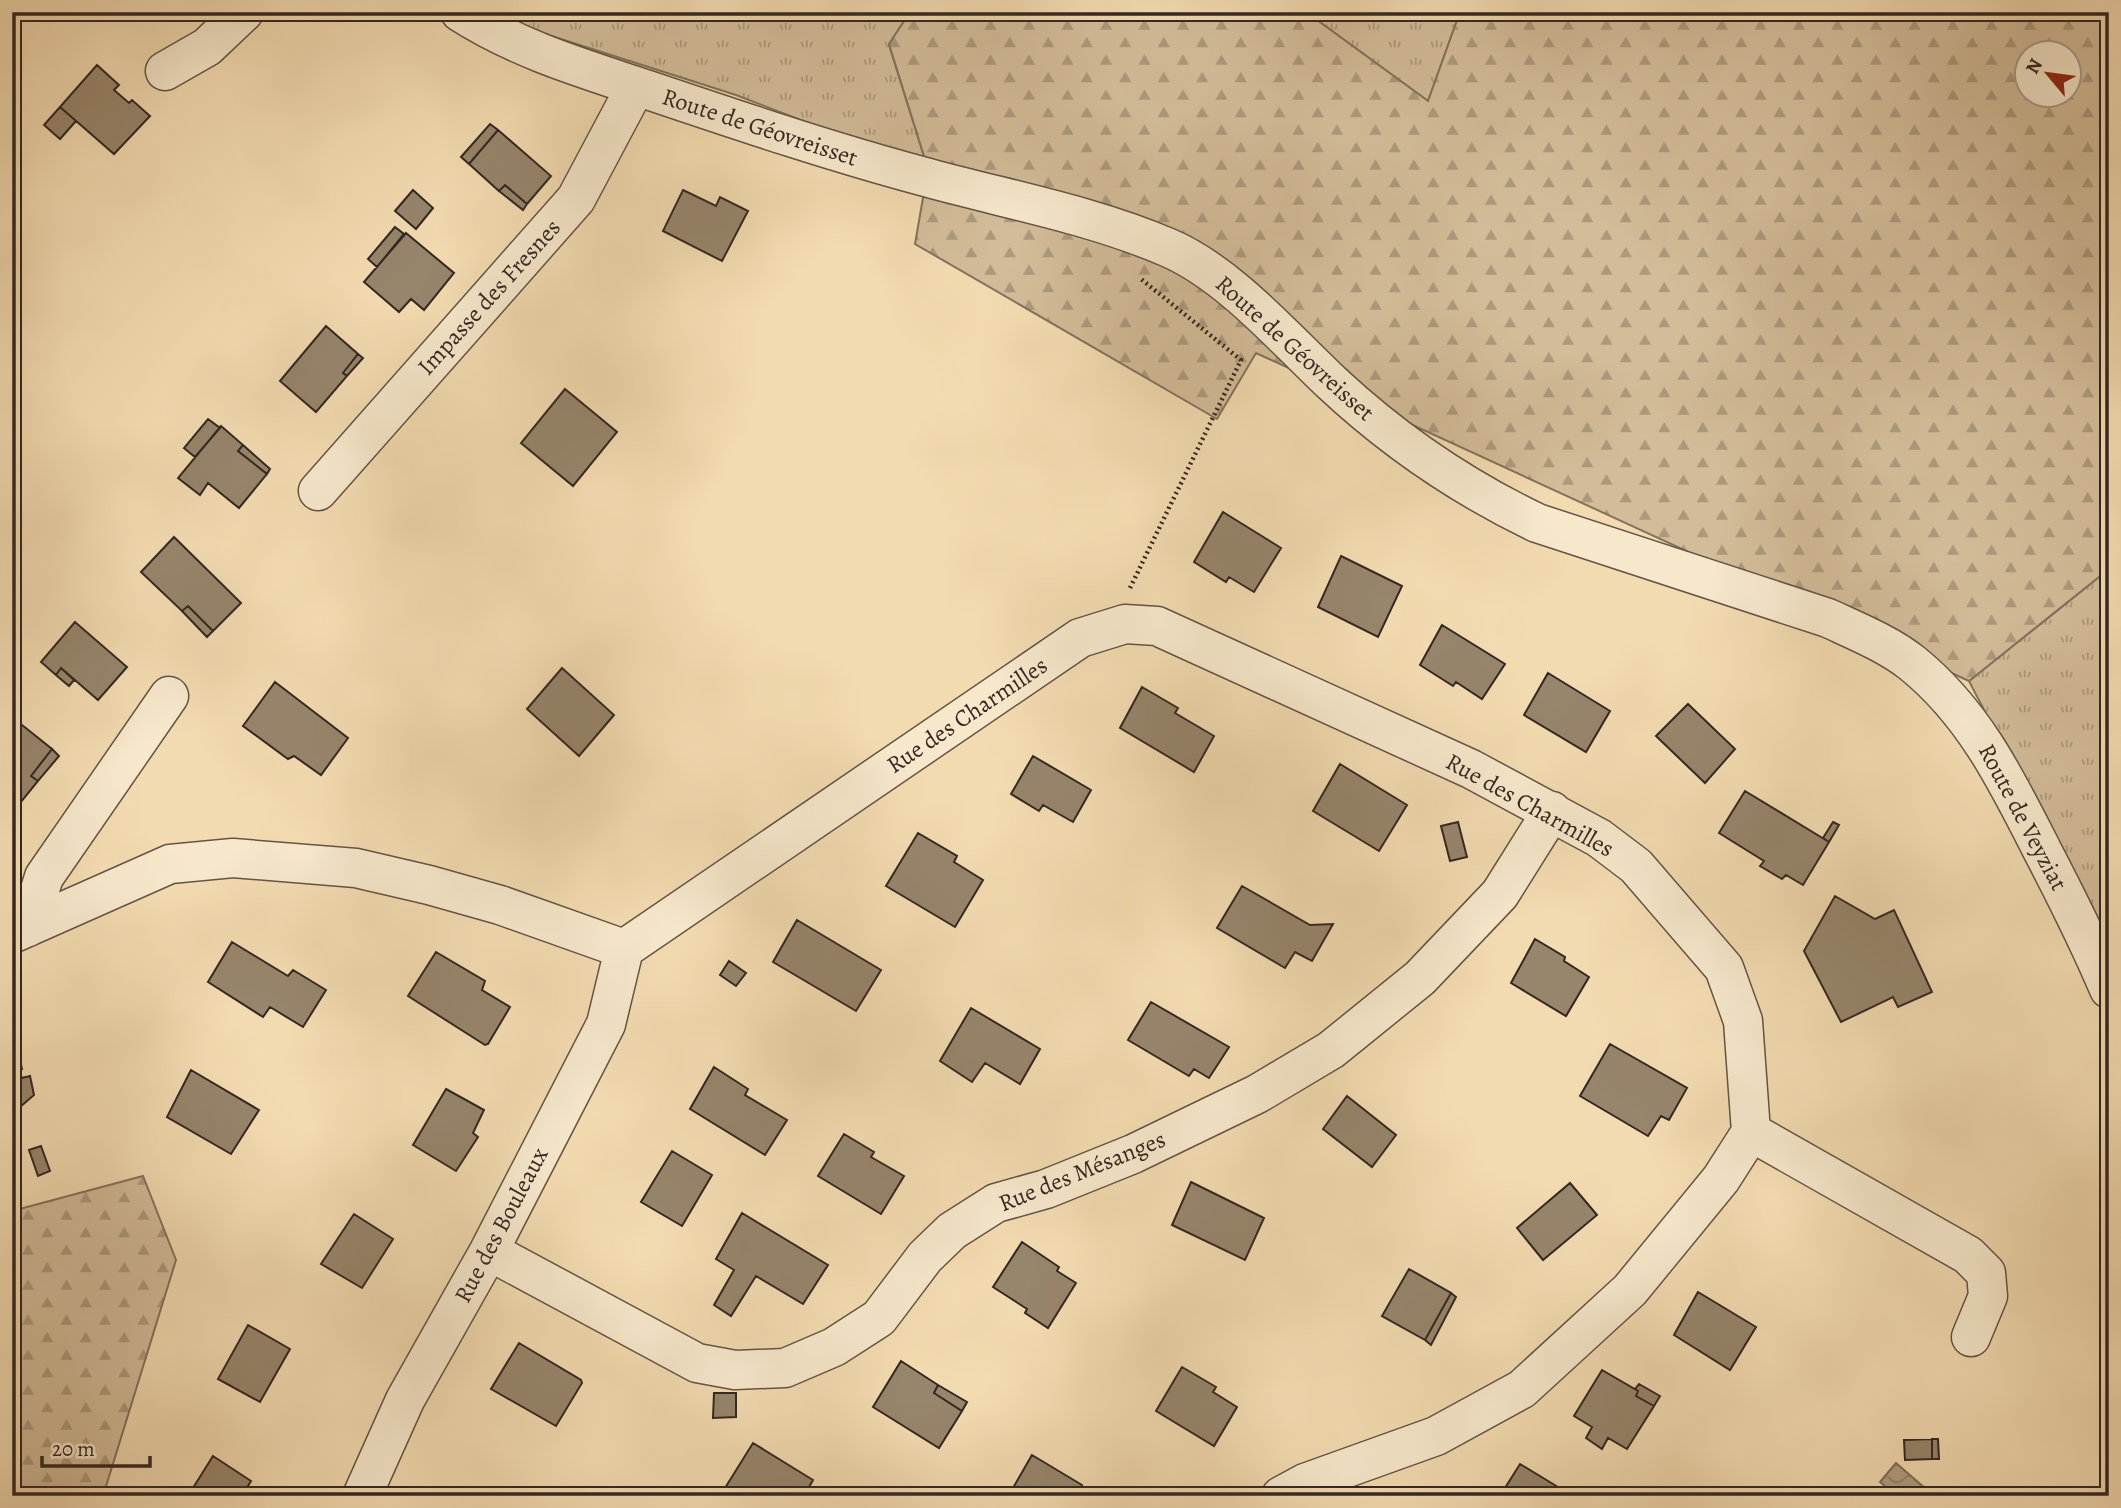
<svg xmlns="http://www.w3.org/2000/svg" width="2121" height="1508" viewBox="0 0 2121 1508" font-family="Alegreya,serif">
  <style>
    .grass { fill: url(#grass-tufts); stroke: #84725d; stroke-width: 2 }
    .forest { fill: url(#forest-firs); stroke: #84725d; stroke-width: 2; fill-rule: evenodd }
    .water { fill: url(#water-waves); stroke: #806e5a; stroke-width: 2 }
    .building { fill: #97856c; stroke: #342721; stroke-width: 2 }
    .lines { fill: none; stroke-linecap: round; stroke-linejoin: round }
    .minor-casing { stroke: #645445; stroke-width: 41 }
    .path { stroke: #342721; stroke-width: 4.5; stroke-dasharray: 2 3.5; stroke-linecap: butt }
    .minor { stroke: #f7e8cc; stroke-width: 38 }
    .labels { text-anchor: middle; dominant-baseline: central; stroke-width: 6; stroke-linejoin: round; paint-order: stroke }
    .street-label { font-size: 24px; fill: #342721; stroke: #f7e8cc }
  </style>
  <defs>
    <pattern id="grass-tufts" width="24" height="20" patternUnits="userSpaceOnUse" patternTransform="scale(1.75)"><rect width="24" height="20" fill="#d3bc99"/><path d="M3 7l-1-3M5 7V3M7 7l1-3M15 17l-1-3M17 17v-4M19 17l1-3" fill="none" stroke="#ac997c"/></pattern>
    <pattern id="forest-firs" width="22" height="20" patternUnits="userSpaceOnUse" patternTransform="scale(1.75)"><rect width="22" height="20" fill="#d3bc99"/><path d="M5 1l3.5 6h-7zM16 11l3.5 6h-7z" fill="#ac997c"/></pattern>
    <pattern id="water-waves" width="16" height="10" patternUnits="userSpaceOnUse" patternTransform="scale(1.75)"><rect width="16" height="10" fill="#b29e80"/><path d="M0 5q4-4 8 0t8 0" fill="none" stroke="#928168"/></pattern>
  </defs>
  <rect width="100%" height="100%" fill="#f3dbb1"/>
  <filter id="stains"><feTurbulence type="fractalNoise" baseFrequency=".00286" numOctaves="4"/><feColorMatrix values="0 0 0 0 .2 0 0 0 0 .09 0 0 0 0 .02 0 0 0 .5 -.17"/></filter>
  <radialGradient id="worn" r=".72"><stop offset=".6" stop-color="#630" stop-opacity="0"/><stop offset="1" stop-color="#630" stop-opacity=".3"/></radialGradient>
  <path class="grass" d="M502,12H910L889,45L928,169L736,95L517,25Z
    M1306,12H1460L1428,101Z
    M2109,569V952L1969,681Z"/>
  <path class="forest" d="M910,12H1306L1428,101L1460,12H2109V569L1969,681L1256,353L1217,419L915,244L928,169L889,44ZM2026,52H2068V94H2026Z
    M143,1176L176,1260L103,1496H12V1265L14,1263L12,1211Z"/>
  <path class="water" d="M1896,1463L1934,1496H1896L1880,1482Z"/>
  <path class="building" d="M97,65L119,85L114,90L129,103L132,100L150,116L114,154L60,107Z
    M60,107L76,121L60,139L44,125Z
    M490,124L498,130L469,164L461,157Z
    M498,130L551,176L527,204L505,185L499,191L469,164Z
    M505,185L527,204L523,210L499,191Z
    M413,190L433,208L416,229L395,211Z
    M683,190L716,206L720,197L748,211L722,261L663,231Z
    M395,227L404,234L377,267L368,259Z
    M406,233L454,273L424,310L411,299L399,312L364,282Z
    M326,326L358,354L343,373L347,376L316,412L280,381Z
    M358,354L363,358L347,376L343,373Z
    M565,389L617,432L573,486L521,443Z
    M208,419L220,428L195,457L184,448Z
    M221,426L243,445L238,451L267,474L239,508L208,483L200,495L178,478Z
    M243,445L270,469L267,474L238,451Z
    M1223,512L1281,548L1254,592L1229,577L1226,582L1194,562Z
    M174,537L241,603L213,631L188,606L182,611L141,572Z
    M1341,556L1402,586L1378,637L1318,607Z
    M188,606L213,631L207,637L182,611Z
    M75,622L127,667L98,700L61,668L56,675L41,662Z
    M1442,625L1505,664L1482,699L1456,682L1453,686L1420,665Z
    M61,668L74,680L69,686L56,675Z
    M562,668L614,715L579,756L527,709Z
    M1548,673L1610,711L1586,752L1524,715Z
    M275,682L348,738L321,775L294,756L288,759L243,726Z
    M1142,687L1178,708L1175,713L1214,736L1194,772L1120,728Z
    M1688,704L1735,749L1705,783L1656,736Z
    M22,725L52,749L31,776L38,781L12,813V737Z
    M52,749L59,756L38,781L31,776Z
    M1033,756L1091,790L1073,822L1043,805L1039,811L1011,794Z
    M1340,764L1407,805L1379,851L1313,811Z
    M1745,791L1829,842L1803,885L1786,875L1782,879L1760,866L1764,861L1719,833Z
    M1458,822L1467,857L1450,861L1441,826Z
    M1833,822L1839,825L1829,842L1823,838Z
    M918,833L957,856L954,862L983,880L955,927L886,886Z
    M1242,886L1310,925L1333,924L1312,961L1295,952L1285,968L1217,928Z
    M1835,896L1875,919L1894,910L1932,992L1898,1007L1893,997L1841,1022L1804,951Z
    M797,920L881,970L856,1011L773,962Z
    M1535,939L1565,957L1564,961L1589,977L1566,1016L1511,983Z
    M232,942L288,976L293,970L326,990L303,1027L270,1007L263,1017L208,982Z
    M436,952L485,981L482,990L510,1007L488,1044L485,1045L408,996Z
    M729,961L746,973L736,986L720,975Z
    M1151,1002L1229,1047L1209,1078L1194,1069L1189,1076L1128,1040Z
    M971,1008L1040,1049L1020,1084L985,1063L972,1082L940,1061Z
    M12,1032H14L22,1069L18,1070L22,1078L30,1076L34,1095L12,1114Z
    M1610,1044L1687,1088L1669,1120L1661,1116L1648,1136L1580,1096Z
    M714,1067L748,1089L745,1095L787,1120L765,1155L690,1109Z
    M191,1070L259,1110L231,1154L167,1117Z
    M446,1089L484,1110L473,1133L478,1137L456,1171L413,1145Z
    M1347,1096L1396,1135L1372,1167L1323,1129Z
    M844,1134L874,1152L871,1157L904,1176L881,1214L818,1176Z
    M41,1146L50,1171L38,1176L29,1150Z
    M672,1151L712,1175L682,1226L641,1202Z
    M1191,1182L1264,1218L1245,1260L1172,1225Z
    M1570,1183L1597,1215L1543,1260L1517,1228Z
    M742,1213L828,1265L803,1304L756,1276L731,1316L714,1305L734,1270L716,1259Z
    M354,1214L393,1239L362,1288L321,1264Z
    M1022,1242L1059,1267L1057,1271L1076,1283L1048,1328L1025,1313L1027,1309L993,1287Z
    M1409,1269L1451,1293L1425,1340L1382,1316Z
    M1698,1292L1756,1327L1730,1370L1674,1335Z
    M1451,1293L1456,1297L1431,1345L1425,1340Z
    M248,1325L290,1349L260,1402L218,1379Z
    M519,1343L581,1380L582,1383L556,1426L491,1389Z
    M901,1361L938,1385L934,1393L962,1411L939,1448L873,1407Z
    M1182,1367L1216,1387L1213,1392L1237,1407L1214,1446L1156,1411Z
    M1602,1370L1638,1391L1636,1396L1654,1406L1627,1449L1608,1438L1602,1449L1586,1438L1592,1427L1574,1416Z
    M1639,1384L1660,1396L1654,1406L1636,1396L1638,1391L1635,1389Z
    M938,1385L967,1402L962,1411L934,1393Z
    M714,1393H736V1417L713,1418Z
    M1932,1439V1459L1905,1460L1904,1440Z
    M1932,1439H1938L1939,1459H1932Z
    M753,1443L813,1480L804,1496H720Z
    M1032,1455L1082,1485L1076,1496L1009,1495Z
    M213,1456L251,1481L242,1496H188Z
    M1520,1464L1558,1487L1553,1496H1500Z"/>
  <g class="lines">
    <g class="minor-casing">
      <path id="minor" d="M460,12C519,50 585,69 651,91C743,122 835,153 929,178C1009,200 1093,215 1169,248C1229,274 1284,338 1332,383C1393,440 1462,487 1537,523L1828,618C1856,631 1888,644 1912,663C1974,713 2007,781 2042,850C2066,896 2089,942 2109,989
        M165,71L207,47L244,12
        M318,491L576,199L636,86
        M28,927L44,877L169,696
        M12,934L170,864L233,858L356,868L429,885L500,905L624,949L1080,638L1125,624L1157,626L1471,769L1599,838L1636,866L1724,968L1743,1021L1751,1132L1721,1179L1630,1290L1522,1389L1436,1436L1305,1483L1281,1496
        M1751,1132L1968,1255L1986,1273L1988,1296L1971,1337
        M489,1251L697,1363L735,1370L785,1368L834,1347L879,1318L925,1257L952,1231L996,1203L1046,1189L1133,1154L1257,1094L1331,1050L1420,978L1500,894L1552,811
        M362,1496L405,1400L489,1251L606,1024L624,949"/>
    </g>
    <path class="path" d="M1130,588L1241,360L1141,279"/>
    <use href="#minor" class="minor"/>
  </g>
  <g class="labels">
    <g class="street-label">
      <text transform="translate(760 127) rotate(18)">Route de Géovreisset</text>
      <text transform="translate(489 297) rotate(-48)">Impasse des Fresnes</text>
      <text transform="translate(1295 348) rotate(42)">Route de Géovreisset</text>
      <text transform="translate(967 715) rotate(-34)">Rue des Charmilles</text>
      <text transform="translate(1530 805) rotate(29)">Rue des Charmilles</text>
      <text transform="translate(2023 817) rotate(62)">Route de Veyziat</text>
      <text transform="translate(1082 1171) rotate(-22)">Rue des Mésanges</text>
      <text transform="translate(501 1225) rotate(-62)">Rue des Bouleaux</text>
    </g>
  </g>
  <rect width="2121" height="1508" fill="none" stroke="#f3dbb1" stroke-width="42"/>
  <rect x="14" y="14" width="2093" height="1480" fill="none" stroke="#342721" stroke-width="3.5"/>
  <rect x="21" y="21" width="2079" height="1466" fill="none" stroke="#342721" stroke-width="2"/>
  <g transform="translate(2048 74) rotate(299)"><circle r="33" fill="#f7e8cc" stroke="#a99b88" stroke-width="2"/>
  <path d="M0-5L12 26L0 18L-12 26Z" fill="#8f2418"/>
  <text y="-10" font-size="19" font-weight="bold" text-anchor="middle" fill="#342721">N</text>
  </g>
  <path d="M42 1456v10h108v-10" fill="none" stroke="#342721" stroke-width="3.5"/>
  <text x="52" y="1456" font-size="21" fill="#342721" stroke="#f7e8cc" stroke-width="5" paint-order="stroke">20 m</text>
  <rect width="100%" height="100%" filter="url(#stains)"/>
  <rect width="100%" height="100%" fill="url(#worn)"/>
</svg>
